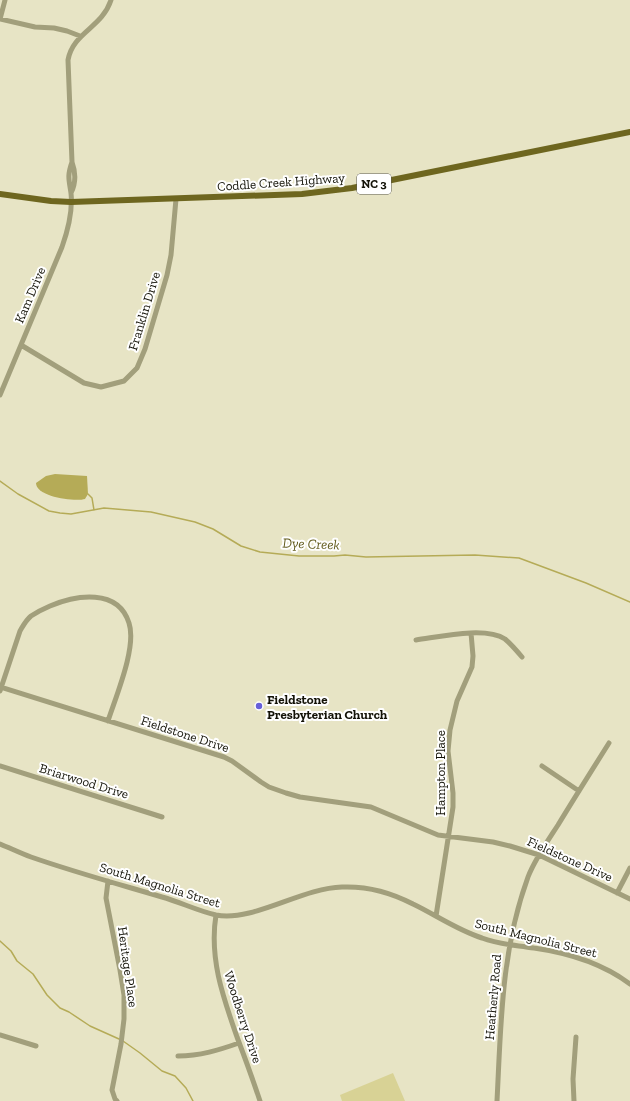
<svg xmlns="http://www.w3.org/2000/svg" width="630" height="1101" viewBox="0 0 630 1101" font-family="'Zilla Slab',serif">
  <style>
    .green { fill: #d8d295 }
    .water { fill: #b5ab57 }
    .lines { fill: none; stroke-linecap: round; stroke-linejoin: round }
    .stream { stroke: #b5ab57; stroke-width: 1.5 }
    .minor { stroke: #a29f7c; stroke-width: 5 }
    .major { stroke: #6e661f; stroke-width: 6 }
    .poi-dot { fill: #6760d9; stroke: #fff; stroke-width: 1.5 }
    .labels { text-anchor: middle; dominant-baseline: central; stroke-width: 4; stroke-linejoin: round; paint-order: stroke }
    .shield { fill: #fff; stroke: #5a5951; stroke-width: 1 }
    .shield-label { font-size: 12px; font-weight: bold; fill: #131207 }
    .street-label { font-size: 13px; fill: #131207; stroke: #fff }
    .poi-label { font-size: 13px; font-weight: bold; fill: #131207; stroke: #fff; text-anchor: start }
    .water-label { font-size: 14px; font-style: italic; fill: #60591a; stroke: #fff }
  </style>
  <rect width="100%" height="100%" fill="#e7e4c5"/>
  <path class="green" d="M393,1073L405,1101H342L340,1095Z"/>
  <path class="water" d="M55,474L87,476L88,494L85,499C75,502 36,497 36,483L46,476Z"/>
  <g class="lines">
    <path class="stream" d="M0,481L18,494L49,511L60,513L71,514L104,508L151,512L195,522L213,529L241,546L260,552L299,556H334L345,555L366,557L475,555L519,558L586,583L630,602
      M88,494L92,498L94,510
      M0,941L11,951L17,961L33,974L47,995L60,1008L69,1012L90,1026L119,1039
      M123,1041L140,1053L162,1071L175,1076L186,1088L193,1101"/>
    <path class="minor" d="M0,19L35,27L54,28L67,31L80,36
      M0,19L5,0
      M71,193C76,183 76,173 72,162L68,60C73,32 102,28 111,0
      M21,345L84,383L101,387L124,381L137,368L145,349L167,275L171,255L176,199
      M0,395L62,247C68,230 73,212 71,193C69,180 67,176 72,162
      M416,640C439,637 485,626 505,639C511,644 517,651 522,657
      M0,687L224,757L232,761L261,782L269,787L286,793L300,797L371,807L438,835L493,842L510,846L539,855L630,899
      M0,691L20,631C23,626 26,620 31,616C37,612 43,609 50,606C76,595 118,588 129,623C137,647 116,696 108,721
      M0,766L162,817
      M542,766L579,791
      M0,844C10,848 20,853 31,857C74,872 118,884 162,897C180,902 198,911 216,915C254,922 301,888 342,887C366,886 392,893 413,904C436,915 457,930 482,938C500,945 516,945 534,948C569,953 602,963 630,984
      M108,881L106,898L120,970L124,995V1019L121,1044L112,1090L115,1099L117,1101
      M617,893L630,868
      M216,915C209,958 223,997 237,1037C245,1058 253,1080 260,1101
      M436,916L453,807V793L448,751L450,730L457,701L472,667L473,656L471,633
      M0,1035L36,1046
      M178,1056C200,1056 219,1050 239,1043
      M497,1101C501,1024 501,951 528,877C535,859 547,842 558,825C575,797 592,770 609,743
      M574,1101L573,1079L576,1037"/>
    <path class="major" d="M0,194L51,201L71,202L302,194L352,188L630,132"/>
  </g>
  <circle class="poi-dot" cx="259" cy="706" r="4"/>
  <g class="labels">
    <rect class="shield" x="357" y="174" width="34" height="20" rx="3"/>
    <g class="shield-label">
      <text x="374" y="184">NC 3</text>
    </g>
    <g class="street-label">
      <text transform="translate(281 182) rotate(-4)">Coddle Creek Highway</text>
      <text transform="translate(30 295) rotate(-67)">Kam Drive</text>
      <text transform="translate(144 311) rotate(-73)">Franklin Drive</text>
      <text transform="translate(185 734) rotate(18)">Fieldstone Drive</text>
      <text transform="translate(440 773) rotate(-90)">Hampton Place</text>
      <text transform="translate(84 781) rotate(17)">Briarwood Drive</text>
      <text transform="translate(570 859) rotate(24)">Fieldstone Drive</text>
      <text transform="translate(160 885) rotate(17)">South Magnolia Street</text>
      <text transform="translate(536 938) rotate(14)">South Magnolia Street</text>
      <text transform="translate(128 967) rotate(82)">Heritage Place</text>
      <text transform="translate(493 997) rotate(-85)">Heatherly Road</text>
      <text transform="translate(243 1017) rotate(72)">Woodberry Drive</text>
    </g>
    <g class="poi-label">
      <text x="267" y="699">Fieldstone<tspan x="267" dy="15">Presbyterian Church</tspan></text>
    </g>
    <g class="water-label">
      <text transform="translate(311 544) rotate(2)">Dye Creek</text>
    </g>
  </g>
</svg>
